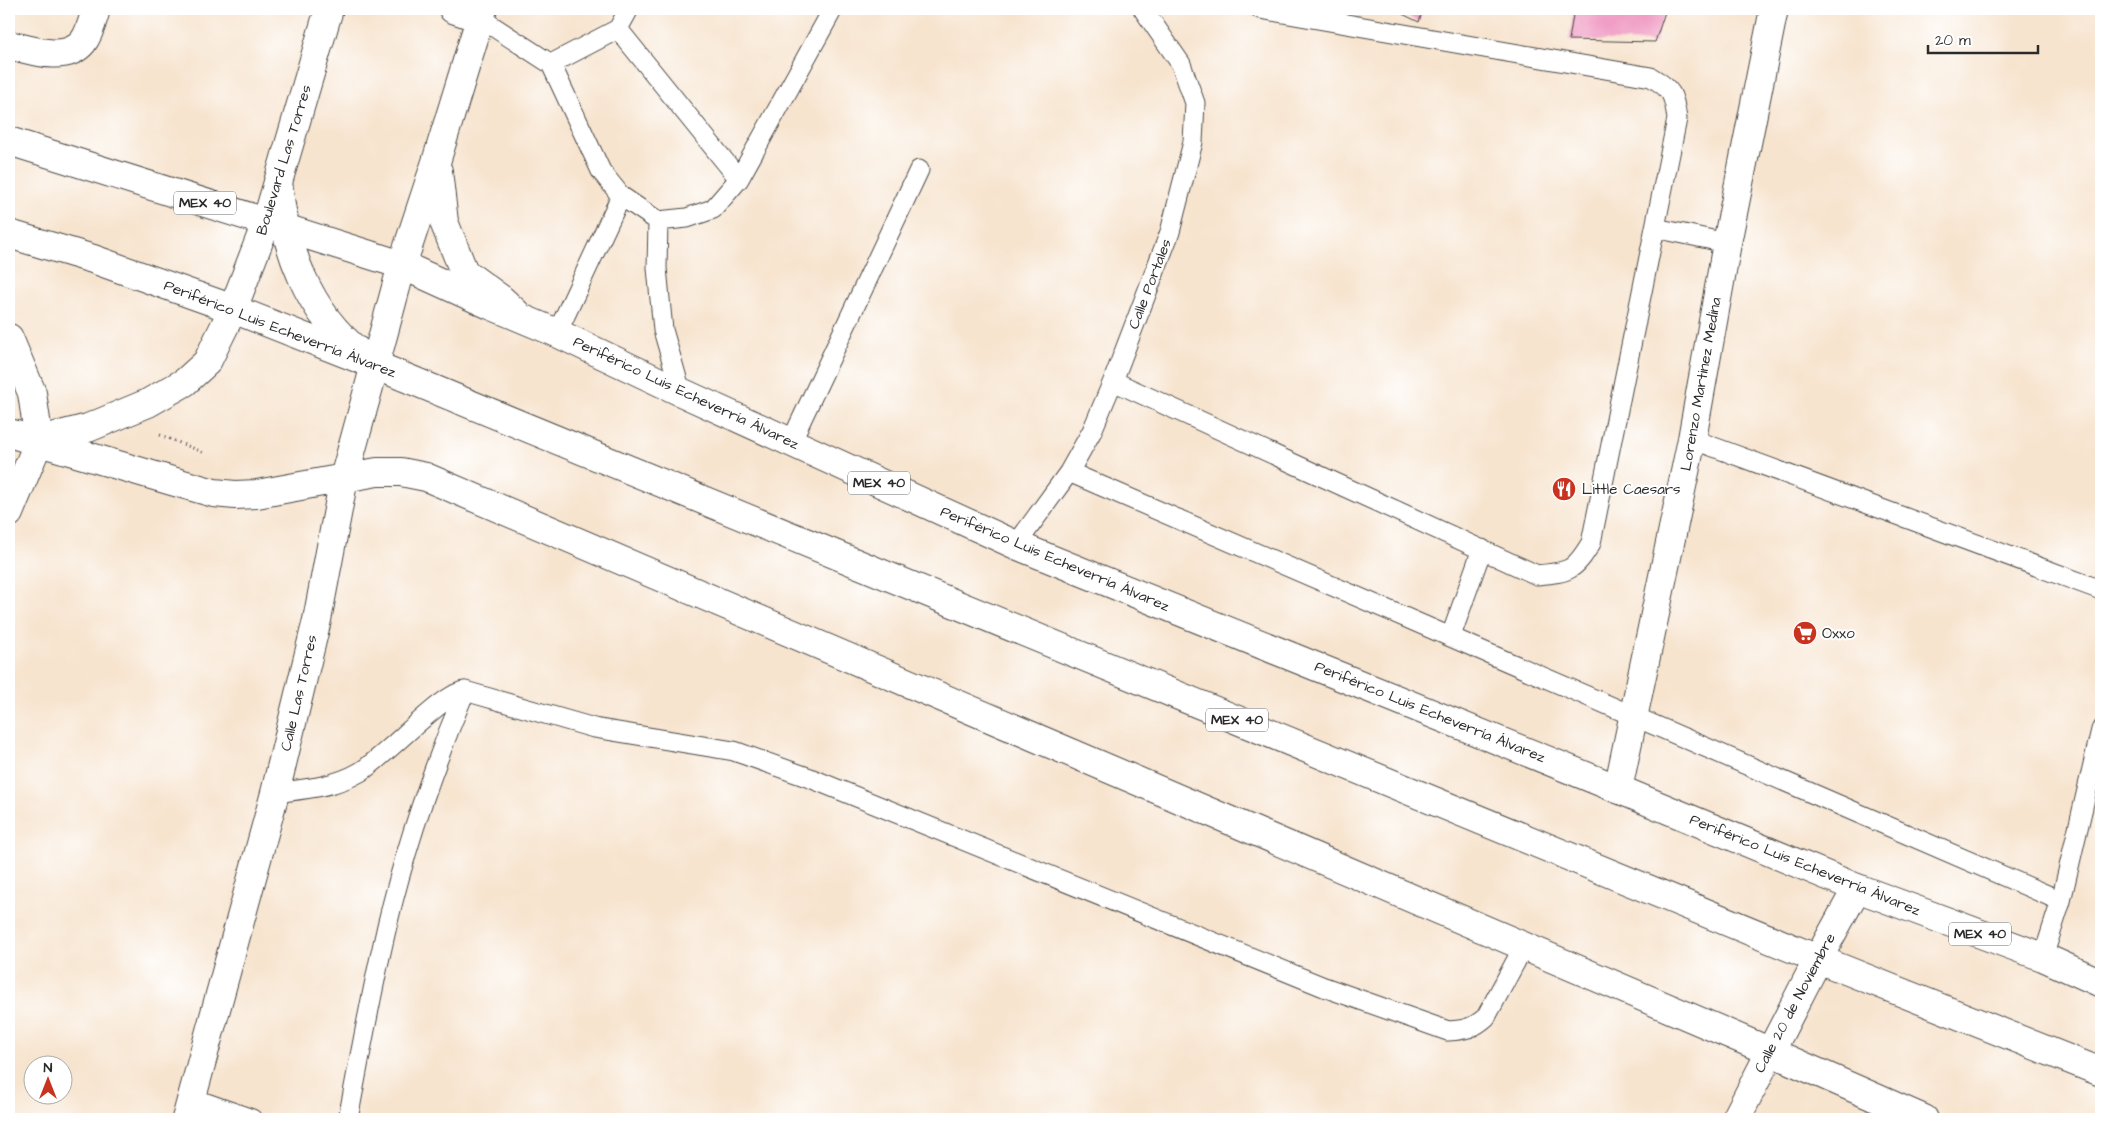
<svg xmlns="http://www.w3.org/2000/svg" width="2110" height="1128" viewBox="0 0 2110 1128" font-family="'Architects Daughter',sans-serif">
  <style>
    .building { fill: #f09ec5 }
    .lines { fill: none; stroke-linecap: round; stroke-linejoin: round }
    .lane-casing { stroke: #4a4744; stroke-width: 21 }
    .street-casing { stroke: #4a4744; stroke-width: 30 }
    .secondary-casing { stroke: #4a4744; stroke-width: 30 }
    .highway-casing { stroke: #4a4744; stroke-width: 30 }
    .path { stroke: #4a4744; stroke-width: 3; stroke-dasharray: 1 4; stroke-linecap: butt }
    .lane { stroke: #fff; stroke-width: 19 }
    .street { stroke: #fff; stroke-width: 28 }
    .secondary { stroke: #fff; stroke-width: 28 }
    .highway { stroke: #fff; stroke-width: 28 }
    .labels { text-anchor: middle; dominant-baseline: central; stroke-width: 4; stroke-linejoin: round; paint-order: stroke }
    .shield { fill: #fff; stroke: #6b6b6b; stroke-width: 1 }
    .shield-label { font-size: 14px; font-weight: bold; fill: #2b2b2b }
    .street-label { font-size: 15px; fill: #2b2b2b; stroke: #fff }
    .poi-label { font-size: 15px; fill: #2b2b2b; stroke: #fff; text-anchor: start }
  </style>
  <rect width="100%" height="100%" fill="#fff"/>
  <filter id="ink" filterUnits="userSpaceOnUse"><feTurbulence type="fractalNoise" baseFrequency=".02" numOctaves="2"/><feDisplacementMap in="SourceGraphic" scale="10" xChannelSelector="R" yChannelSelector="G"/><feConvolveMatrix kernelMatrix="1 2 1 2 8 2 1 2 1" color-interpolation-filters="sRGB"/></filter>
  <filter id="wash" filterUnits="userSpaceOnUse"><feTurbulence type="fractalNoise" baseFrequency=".0096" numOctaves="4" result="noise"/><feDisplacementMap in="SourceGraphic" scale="20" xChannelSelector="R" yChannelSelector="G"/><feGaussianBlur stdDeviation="1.12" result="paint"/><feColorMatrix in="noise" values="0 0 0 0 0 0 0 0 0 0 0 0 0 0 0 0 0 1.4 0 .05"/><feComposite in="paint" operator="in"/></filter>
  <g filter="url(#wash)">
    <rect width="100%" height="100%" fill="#f7e4cf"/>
    <g id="blocks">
      <path class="building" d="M1392,9H1423L1419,22Z
        M1574,9H1666L1655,42L1569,40Z"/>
    </g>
  </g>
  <g filter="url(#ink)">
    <use href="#blocks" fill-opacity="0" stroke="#4a4744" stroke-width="1"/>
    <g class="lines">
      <g class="lane-casing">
        <path id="lane" d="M480,18L551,64L618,29L629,9
          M618,29L739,179
          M551,64L601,171L621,196L658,221L687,218L713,209L739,179L833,9
          M658,221L657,268L663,330L681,392
          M1655,228L1727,243
          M557,333L621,196
          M1113,381L1537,575C1570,572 1574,571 1591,543L1677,119C1674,95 1672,89 1651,77L1260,9
          M1692,439L2101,590
          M791,442L919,170
          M1069,472L2061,901
          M1016,545L1069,472L1092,431L1113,381L1170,232L1193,142L1195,103L1181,64L1143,9
          M1451,636L1482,549
          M275,793C305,789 334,787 360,772C384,758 445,691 465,691L594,728L734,751L810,778L1324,987L1448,1031C1465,1030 1474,1028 1486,1017L1524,946
          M2043,957L2061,901L2101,730
          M192,1098L252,1119
          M348,1119C359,1062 369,1005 382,948C401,860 430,774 465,691"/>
      </g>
      <g class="street-casing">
        <path id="street" d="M9,45C31,50 66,63 83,42C90,33 93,19 96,9
          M9,338L32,393L39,441L9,513
          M9,433L172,481L214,493L235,495L257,494L377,472H401L426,477L1769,1051L1924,1119
          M40,440L88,428L148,403L185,382L207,362L233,309
          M1618,789L1692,439L1727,243L1774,9
          M186,1119L275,793L317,620L344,478L375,365"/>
      </g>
      <g class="secondary-casing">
        <path id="secondary" d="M453,9L480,18
          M438,171L444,222L464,272L501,299L516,313
          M233,309L266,223L329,9
          M375,365L402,265L436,162L483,9
          M1736,1119L1818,959L1857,888"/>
      </g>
      <g class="highway-casing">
        <path id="highway" d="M9,141L402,265L490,305L557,333L681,392L1016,545L1618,789L1857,888L2043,957L2101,983
          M278,182C284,246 308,313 360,353
          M9,234L93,259L233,309L375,365L1818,959L2101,1072"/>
      </g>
      <path class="path" d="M160,435L205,453"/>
      <use href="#lane" class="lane"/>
      <use href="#street" class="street"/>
      <use href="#secondary" class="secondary"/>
      <use href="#highway" class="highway"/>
    </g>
  </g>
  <defs>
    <g id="restaurant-disc" transform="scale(1.25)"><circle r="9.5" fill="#c8321e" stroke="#fff"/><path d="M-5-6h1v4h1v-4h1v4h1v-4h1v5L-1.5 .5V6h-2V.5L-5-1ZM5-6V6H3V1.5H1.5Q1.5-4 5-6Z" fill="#fff"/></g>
    <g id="supermarket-disc" transform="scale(1.25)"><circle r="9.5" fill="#c8321e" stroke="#fff"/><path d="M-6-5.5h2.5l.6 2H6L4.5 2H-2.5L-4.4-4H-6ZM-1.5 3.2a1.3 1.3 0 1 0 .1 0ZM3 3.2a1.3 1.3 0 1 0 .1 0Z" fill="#fff"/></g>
  </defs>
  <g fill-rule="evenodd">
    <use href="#restaurant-disc" x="1564" y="489"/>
    <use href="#supermarket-disc" x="1805" y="633"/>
  </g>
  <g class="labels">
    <g class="shield">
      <rect x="174" y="191.5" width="62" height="23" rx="4"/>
      <rect x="848" y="471.5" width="62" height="23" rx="4"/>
      <rect x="1206" y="708.5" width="62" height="23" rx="4"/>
      <rect x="1949" y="922.5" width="62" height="23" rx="4"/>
    </g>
    <g class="shield-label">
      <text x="205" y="203">MEX 40</text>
      <text x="879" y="483">MEX 40</text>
      <text x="1237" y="720">MEX 40</text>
      <text x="1980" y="934">MEX 40</text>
    </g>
    <g class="street-label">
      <text transform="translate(284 160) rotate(-73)">Boulevard Las Torres</text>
      <text transform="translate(1150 284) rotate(-69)">Calle Portales</text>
      <text transform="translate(280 329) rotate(21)">Periférico Luis Echeverría Álvarez</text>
      <text transform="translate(1701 384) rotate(-80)">Lorenzo Martinez Medina</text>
      <text transform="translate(686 393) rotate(25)">Periférico Luis Echeverría Álvarez</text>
      <text transform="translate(1055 559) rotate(23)">Periférico Luis Echeverría Álvarez</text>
      <text transform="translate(299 693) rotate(-77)">Calle Las Torres</text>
      <text transform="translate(1430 712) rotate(22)">Periférico Luis Echeverría Álvarez</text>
      <text transform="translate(1805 865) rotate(22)">Periférico Luis Echeverría Álvarez</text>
      <text transform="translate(1795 1003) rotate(-62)">Calle 20 de Noviembre</text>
    </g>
    <g class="poi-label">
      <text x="1582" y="489">Little Caesars</text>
      <text x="1822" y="633">Oxxo</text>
    </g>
  </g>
  <rect width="2110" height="1128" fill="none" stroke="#fff" stroke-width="30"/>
  <g transform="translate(48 1080)"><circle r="24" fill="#ffffff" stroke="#aaaaaa"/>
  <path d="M0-4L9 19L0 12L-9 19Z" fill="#c8321e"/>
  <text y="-8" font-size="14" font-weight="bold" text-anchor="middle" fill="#2b2b2b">N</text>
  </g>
  <path d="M1928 45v8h110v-8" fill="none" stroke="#2b2b2b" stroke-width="2.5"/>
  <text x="1935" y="45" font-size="15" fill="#2b2b2b" stroke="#ffffff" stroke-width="4" paint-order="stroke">20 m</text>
</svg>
